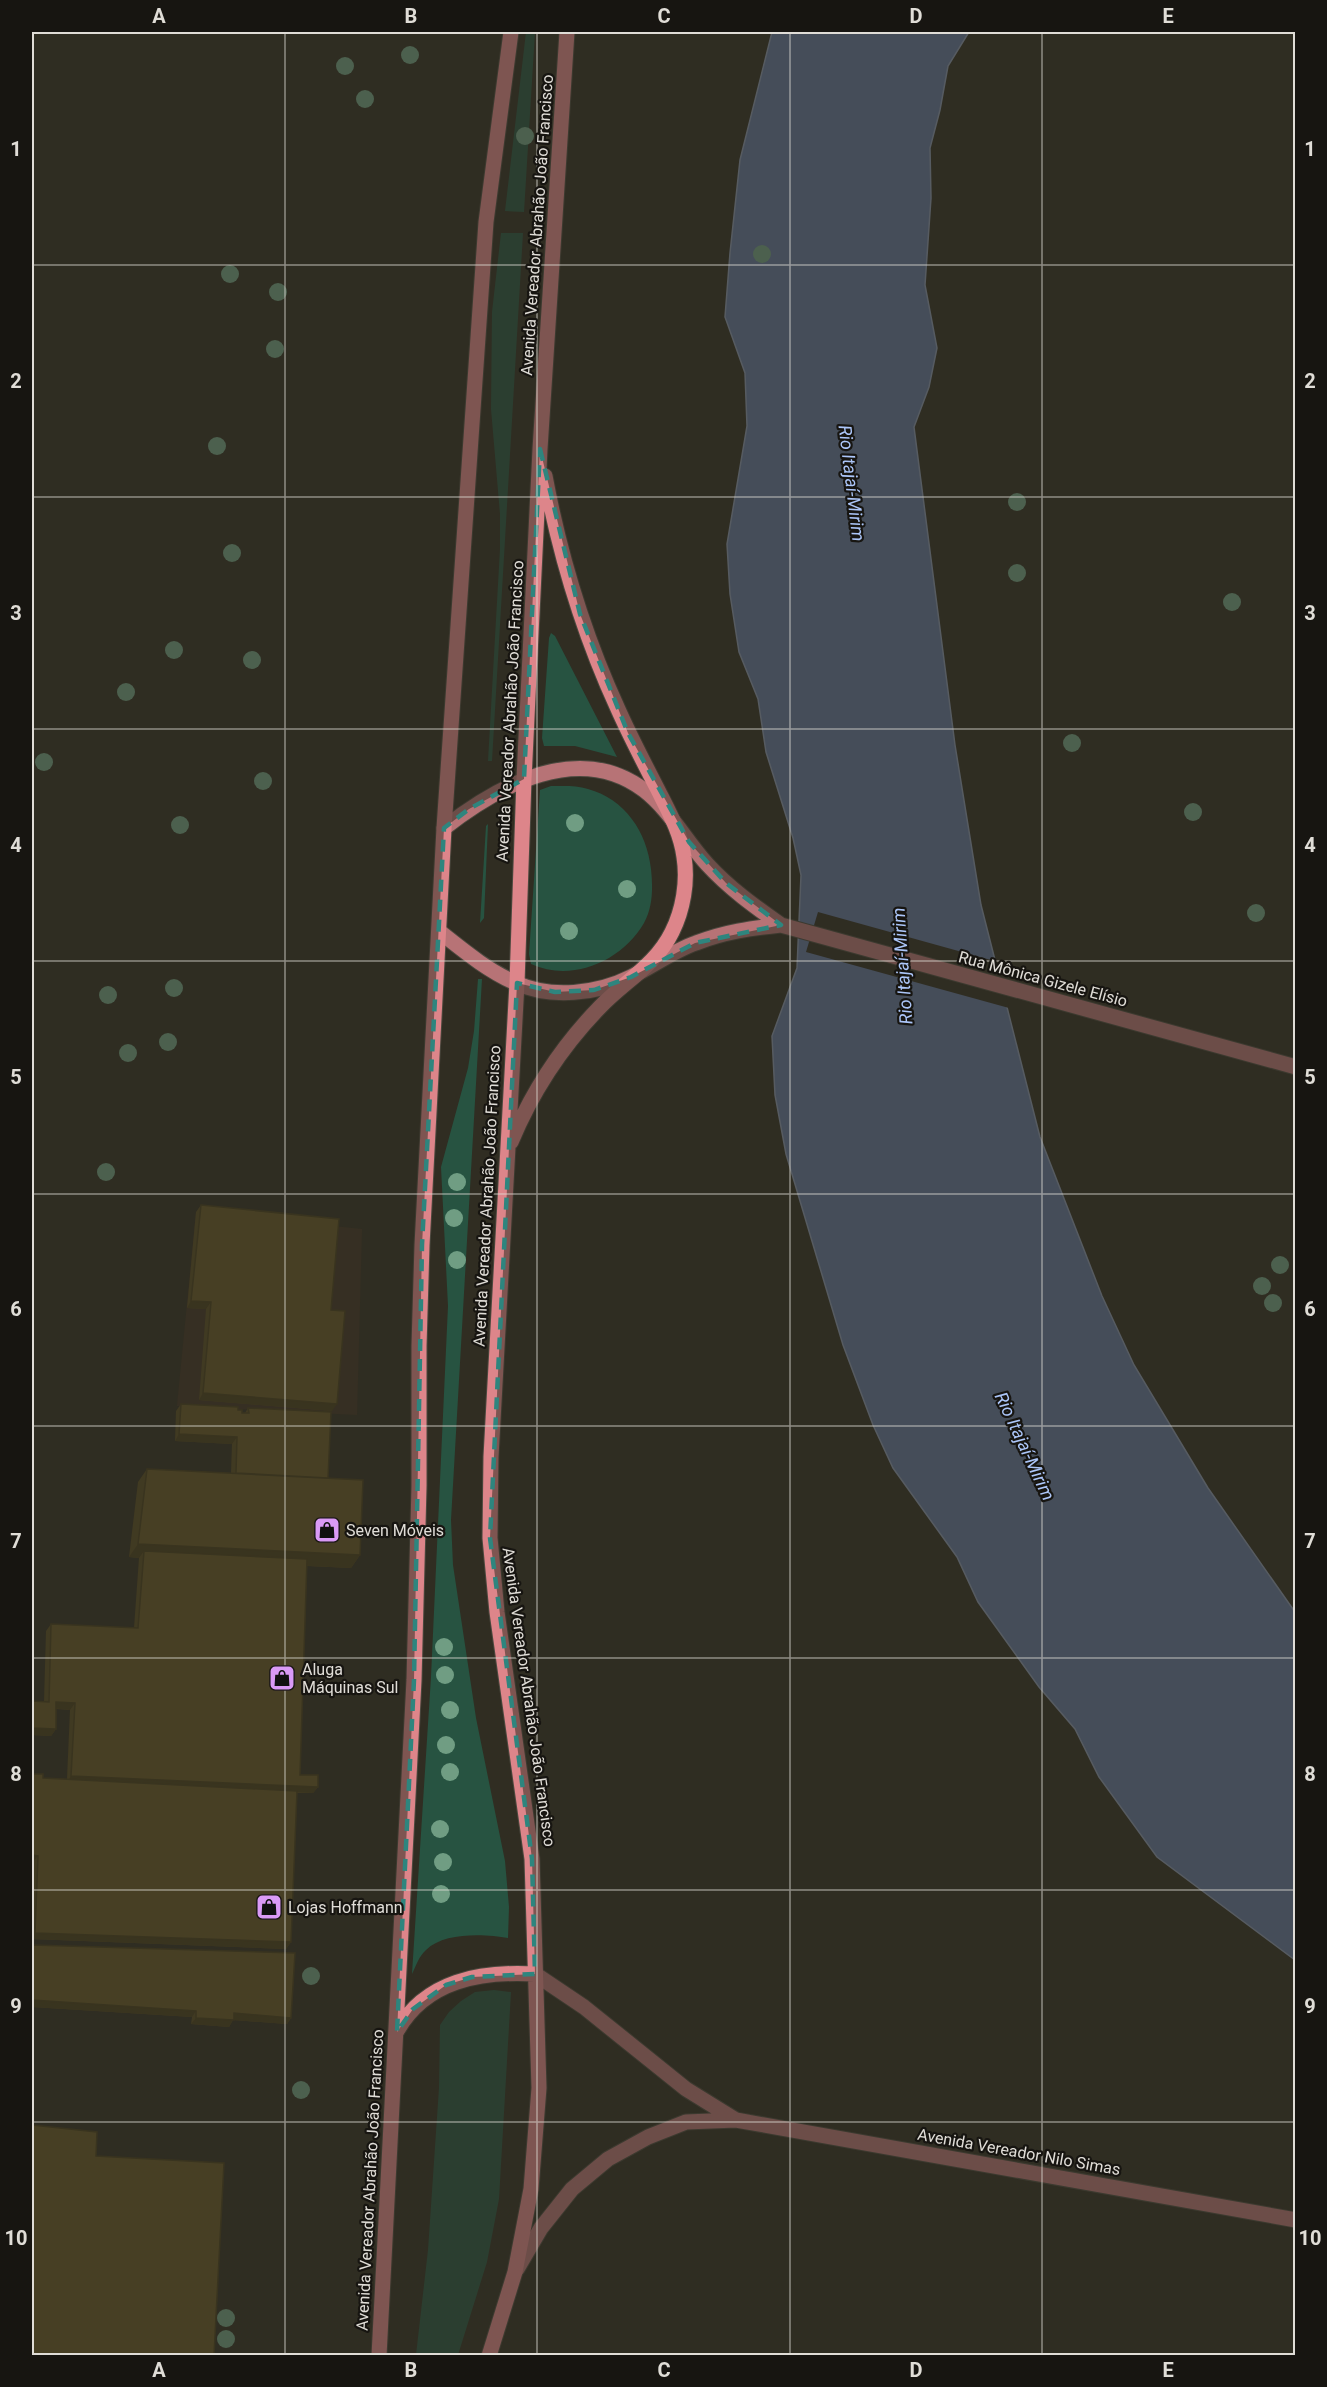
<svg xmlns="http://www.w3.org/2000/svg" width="1327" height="2387" viewBox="0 0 1327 2387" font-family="Roboto,sans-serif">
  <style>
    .commercial { fill: #3f3224 }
    .green { fill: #275341 }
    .water { fill: #5f739b; stroke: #8693ad; stroke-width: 1.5 }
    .pier { fill: #302d22 }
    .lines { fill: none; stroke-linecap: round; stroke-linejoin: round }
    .secondary-casing { stroke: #4c493f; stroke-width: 17 }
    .primary-casing { stroke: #4c493f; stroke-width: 17 }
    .secondary { stroke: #b77376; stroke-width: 15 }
    .primary { stroke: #dd858a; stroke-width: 15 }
    .tree { fill: #709d83 }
    .wall { fill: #564922 }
    .shaded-wall { fill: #463c1b }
    .building { fill: #645527; stroke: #463c1b; stroke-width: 1.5 }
    .marked { fill: none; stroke: #2e857e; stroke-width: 4.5; stroke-dasharray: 12 8; stroke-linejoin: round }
    .grid { fill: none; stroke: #e0ddd7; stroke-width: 1.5; stroke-opacity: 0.55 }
    .labels { text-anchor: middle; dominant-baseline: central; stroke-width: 4.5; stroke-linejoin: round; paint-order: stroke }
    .street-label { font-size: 16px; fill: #e0ddd7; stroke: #171511 }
    .poi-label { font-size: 16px; fill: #e0ddd7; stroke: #171511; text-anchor: start }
    .water-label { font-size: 18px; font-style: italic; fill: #acc6f9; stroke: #171511 }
    .neatline { fill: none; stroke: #e0ddd7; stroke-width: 2 }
    .grid-label { font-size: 20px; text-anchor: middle; font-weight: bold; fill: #e0ddd7 }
  </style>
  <rect width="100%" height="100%" fill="#302d22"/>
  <path class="commercial" d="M196,1212L362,1229L357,1415L177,1406Z"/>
  <path class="green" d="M526,32H535L524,212L505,211Z
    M501,233H523L492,761H488L500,549V514L491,409L492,312Z
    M551,633L555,636L617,757L575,746H544L542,738L549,638Z
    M551,786C563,786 576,785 588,789C625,799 647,832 651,869C653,887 653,907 644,923C622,961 572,983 531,964L529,954L540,790Z
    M488,824L484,918L480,923L486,826Z
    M478,979H482L451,1520L453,1565L476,1718L505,1861L509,1907L508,1938C485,1934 444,1932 426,1950C419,1956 416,1966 412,1974L431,1677L448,1306L441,1167L468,1068L474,1031Z
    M494,1990L511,1992L499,2199L487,2262L458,2355H416L428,2250L439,2088L440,2025L449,2012L461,2001L475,1992Z"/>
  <path class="water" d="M772,32H969L948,66L940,110L930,148L931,198L925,285L937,348L929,387L914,427L955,745L981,905L1040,1137L1102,1296L1134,1365L1208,1488L1295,1612V1960L1157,1857L1099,1777L1075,1729L1039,1687L978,1602L957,1557L893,1468L873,1425L843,1345L786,1154L775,1095L772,1036L797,968L801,875L793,838L766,752L758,699L739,652L730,594L727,544L747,426L745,373L725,317L730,253L740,160Z"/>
  <path class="pier" d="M818,912L998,962L1009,1008L806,952Z"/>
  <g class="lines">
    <g class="secondary-casing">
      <path id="secondary" d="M444,828C499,785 579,741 644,790C670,810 685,840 707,864C729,888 754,906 781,925L1296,1067
        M440,932C464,951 488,971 516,983C551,999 597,994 631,977C653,966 673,951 696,943C724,932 752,928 781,925
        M535,1974L584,2007L686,2089L736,2120
        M517,2269L541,2228L572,2189L608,2159L648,2137L686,2122L736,2120L1296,2220"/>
    </g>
    <g class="primary-casing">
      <path id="primary" d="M511,1142C532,1092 562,1046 600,1007C625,981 656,965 672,932C683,910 688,882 684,857C681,833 669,812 658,790C644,763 630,736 618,709C584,635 560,556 545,476
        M397,2031C426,1980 481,1971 535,1974
        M379,2356L414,1680L419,1486V1346L422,1245L444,828L486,222L511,32
        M489,2356L515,2272L531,2189L539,2088L532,1859L497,1612L490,1538L491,1457L517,983L524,779L540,449L567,32"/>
    </g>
    <use href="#secondary" class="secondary"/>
    <use href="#primary" class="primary"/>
  </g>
  <g class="tree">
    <circle cx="410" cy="55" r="9"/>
    <circle cx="345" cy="66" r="9"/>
    <circle cx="365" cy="99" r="9"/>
    <circle cx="525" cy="136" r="9"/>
    <circle cx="762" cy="254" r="9"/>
    <circle cx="230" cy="274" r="9"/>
    <circle cx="278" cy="292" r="9"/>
    <circle cx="275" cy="349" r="9"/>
    <circle cx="217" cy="446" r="9"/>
    <circle cx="1017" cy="502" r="9"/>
    <circle cx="232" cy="553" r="9"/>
    <circle cx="1017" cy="573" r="9"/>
    <circle cx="1232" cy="602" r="9"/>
    <circle cx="174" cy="650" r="9"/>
    <circle cx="252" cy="660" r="9"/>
    <circle cx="126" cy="692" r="9"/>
    <circle cx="1072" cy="743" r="9"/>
    <circle cx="44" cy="762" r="9"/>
    <circle cx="263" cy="781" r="9"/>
    <circle cx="1193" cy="812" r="9"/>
    <circle cx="575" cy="823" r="9"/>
    <circle cx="180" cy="825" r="9"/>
    <circle cx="627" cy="889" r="9"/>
    <circle cx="1256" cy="913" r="9"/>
    <circle cx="569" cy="931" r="9"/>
    <circle cx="174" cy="988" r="9"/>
    <circle cx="108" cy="995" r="9"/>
    <circle cx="168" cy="1042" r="9"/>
    <circle cx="128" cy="1053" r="9"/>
    <circle cx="106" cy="1172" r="9"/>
    <circle cx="457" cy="1182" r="9"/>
    <circle cx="454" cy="1218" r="9"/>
    <circle cx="457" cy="1260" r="9"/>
    <circle cx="1280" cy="1265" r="9"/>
    <circle cx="1262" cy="1286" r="9"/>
    <circle cx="1273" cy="1303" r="9"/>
    <circle cx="444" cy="1647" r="9"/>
    <circle cx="445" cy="1675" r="9"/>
    <circle cx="450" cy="1710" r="9"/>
    <circle cx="446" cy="1745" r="9"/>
    <circle cx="450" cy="1772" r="9"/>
    <circle cx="440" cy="1829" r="9"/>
    <circle cx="443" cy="1862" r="9"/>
    <circle cx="441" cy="1894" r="9"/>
    <circle cx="311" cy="1976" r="9"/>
    <circle cx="301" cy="2090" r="9"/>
    <circle cx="226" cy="2318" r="9"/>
    <circle cx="226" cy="2339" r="9"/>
  </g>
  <path class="wall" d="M201,1205L331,1310L332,1411L199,1400L206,1309L187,1308L196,1212Z
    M181,1404L238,1410L242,1413H245L248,1408L328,1478L360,1555L351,1568L307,1566L300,1775L318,1787L313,1793H297L291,1942L286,1949L32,1939L33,1862H32V1774L43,1778L67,1779L70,1710L56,1709V1729L51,1736L32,1735V1701L44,1702L46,1631L51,1624L134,1628L139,1558L129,1557L138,1482L147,1469L231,1473L232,1444L175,1441L176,1411Z
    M32,1945L291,2018L287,2024L233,2020L229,2027L191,2024L192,2017L32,2007Z"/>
  <path class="shaded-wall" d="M191,1301L211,1302L206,1309L187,1308Z
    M203,1393L337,1404L332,1411L199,1400Z
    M179,1434L237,1437L232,1444L175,1441Z
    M138,1544L360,1555L351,1568L143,1558L144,1551L139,1558L129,1557Z
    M56,1702L75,1703L70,1710L51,1708Z
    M32,1728L56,1729L51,1736L32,1735Z
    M71,1776L318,1787L313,1793L67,1782Z
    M32,1855L38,1856L33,1862H32Z
    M35,1933L291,1942L286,1949L32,1939Z
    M32,2000L196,2011L192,2017L32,2007Z
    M234,2013L291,2018L287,2024L233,2020L229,2027L191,2024L196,2018Z"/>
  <path class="building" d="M201,1205L339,1219L331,1310L345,1311L337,1404L203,1393L211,1302L191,1301Z
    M181,1404L238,1407V1410H242V1413H249L248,1408L331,1412L328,1478L236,1473L237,1437L179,1434Z
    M147,1469L363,1480L360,1555L138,1544Z
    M144,1551L307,1559L300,1775H318V1787L71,1776L75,1703L56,1702V1729L32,1728V1701L49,1702L51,1624L138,1628Z
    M32,1774H43V1778L297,1791L291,1942L35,1933L38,1856L32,1855Z
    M32,1945L295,1953L291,2018L234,2013V2020L196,2018V2011L32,2000Z
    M32,2125L97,2132L96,2156L224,2163L214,2355H32Z"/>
  <path d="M0 0H1327V2387H0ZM540,449L580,614L628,733L689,842L726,883L781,925L695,943L631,977L594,990L555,992L517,983L490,1538L532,1859L535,1974L472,1977L446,1985L413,2009L397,2032L414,1680L422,1245L444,828L469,809L524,779Z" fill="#302d22" fill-opacity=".55" fill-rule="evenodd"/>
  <path class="marked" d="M540,449L580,614L628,733L689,842L726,883L781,925L695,943L631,977L594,990L555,992L517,983L490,1538L532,1859L535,1974L472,1977L446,1985L413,2009L397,2032L414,1680L422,1245L444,828L469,809L524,779Z"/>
  <path class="grid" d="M285,32V2356M537,32V2356M790,32V2356M1042,32V2356M32,265H1296M32,497H1296M32,729H1296M32,961H1296M32,1194H1296M32,1426H1296M32,1658H1296M32,1890H1296M32,2122H1296"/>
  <defs>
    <g id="shop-square" transform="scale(1.35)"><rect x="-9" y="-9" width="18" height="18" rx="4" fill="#da9af6" stroke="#171511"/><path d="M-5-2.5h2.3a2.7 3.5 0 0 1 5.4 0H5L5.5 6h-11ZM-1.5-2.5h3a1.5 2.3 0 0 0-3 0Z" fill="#111"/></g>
  </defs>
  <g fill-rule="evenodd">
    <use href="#shop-square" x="327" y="1530"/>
    <use href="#shop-square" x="282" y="1678"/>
    <use href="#shop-square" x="269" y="1907"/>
  </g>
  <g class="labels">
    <g class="street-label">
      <text transform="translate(537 225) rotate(-86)">Avenida Vereador Abrahão João Francisco</text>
      <text transform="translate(510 711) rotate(-87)">Avenida Vereador Abrahão João Francisco</text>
      <text transform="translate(1043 979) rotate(15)">Rua Mônica Gizele Elísio</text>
      <text transform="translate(487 1196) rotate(-87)">Avenida Vereador Abrahão João Francisco</text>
      <text transform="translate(529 1697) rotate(82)">Avenida Vereador Abrahão João Francisco</text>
      <text transform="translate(1019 2152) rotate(10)">Avenida Vereador Nilo Simas</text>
      <text transform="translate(370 2180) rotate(-87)">Avenida Vereador Abrahão João Francisco</text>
    </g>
    <g class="poi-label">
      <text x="346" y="1530">Seven Móveis</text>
      <text x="302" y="1669">Aluga<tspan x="302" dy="18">Máquinas Sul</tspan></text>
      <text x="288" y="1907">Lojas Hoffmann</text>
    </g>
    <g class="water-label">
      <text transform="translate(852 483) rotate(83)">Rio Itajaí-Mirim</text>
      <text transform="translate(902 966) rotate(-94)">Rio Itajaí-Mirim</text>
      <text transform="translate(1025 1446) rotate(65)">Rio Itajaí-Mirim</text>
    </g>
  </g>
  <rect width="1327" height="2387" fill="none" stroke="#171511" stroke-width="66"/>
  <rect x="33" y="33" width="1261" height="2321" class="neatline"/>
  <g class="grid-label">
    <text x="159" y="23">A</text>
    <text x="411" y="23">B</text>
    <text x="664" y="23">C</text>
    <text x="916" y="23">D</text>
    <text x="1168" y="23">E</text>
    <text x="16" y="156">1</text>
    <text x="1310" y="156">1</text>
    <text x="16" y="388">2</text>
    <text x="1310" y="388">2</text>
    <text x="16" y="620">3</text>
    <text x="1310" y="620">3</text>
    <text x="16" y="852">4</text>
    <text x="1310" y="852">4</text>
    <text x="16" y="1084">5</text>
    <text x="1310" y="1084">5</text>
    <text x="16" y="1316">6</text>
    <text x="1310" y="1316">6</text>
    <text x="16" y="1548">7</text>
    <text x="1310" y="1548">7</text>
    <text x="16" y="1781">8</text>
    <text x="1310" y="1781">8</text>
    <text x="16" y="2013">9</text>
    <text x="1310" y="2013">9</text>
    <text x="16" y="2245">10</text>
    <text x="1310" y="2245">10</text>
    <text x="159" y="2377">A</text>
    <text x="411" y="2377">B</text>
    <text x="664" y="2377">C</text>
    <text x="916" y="2377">D</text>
    <text x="1168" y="2377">E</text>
  </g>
</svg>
